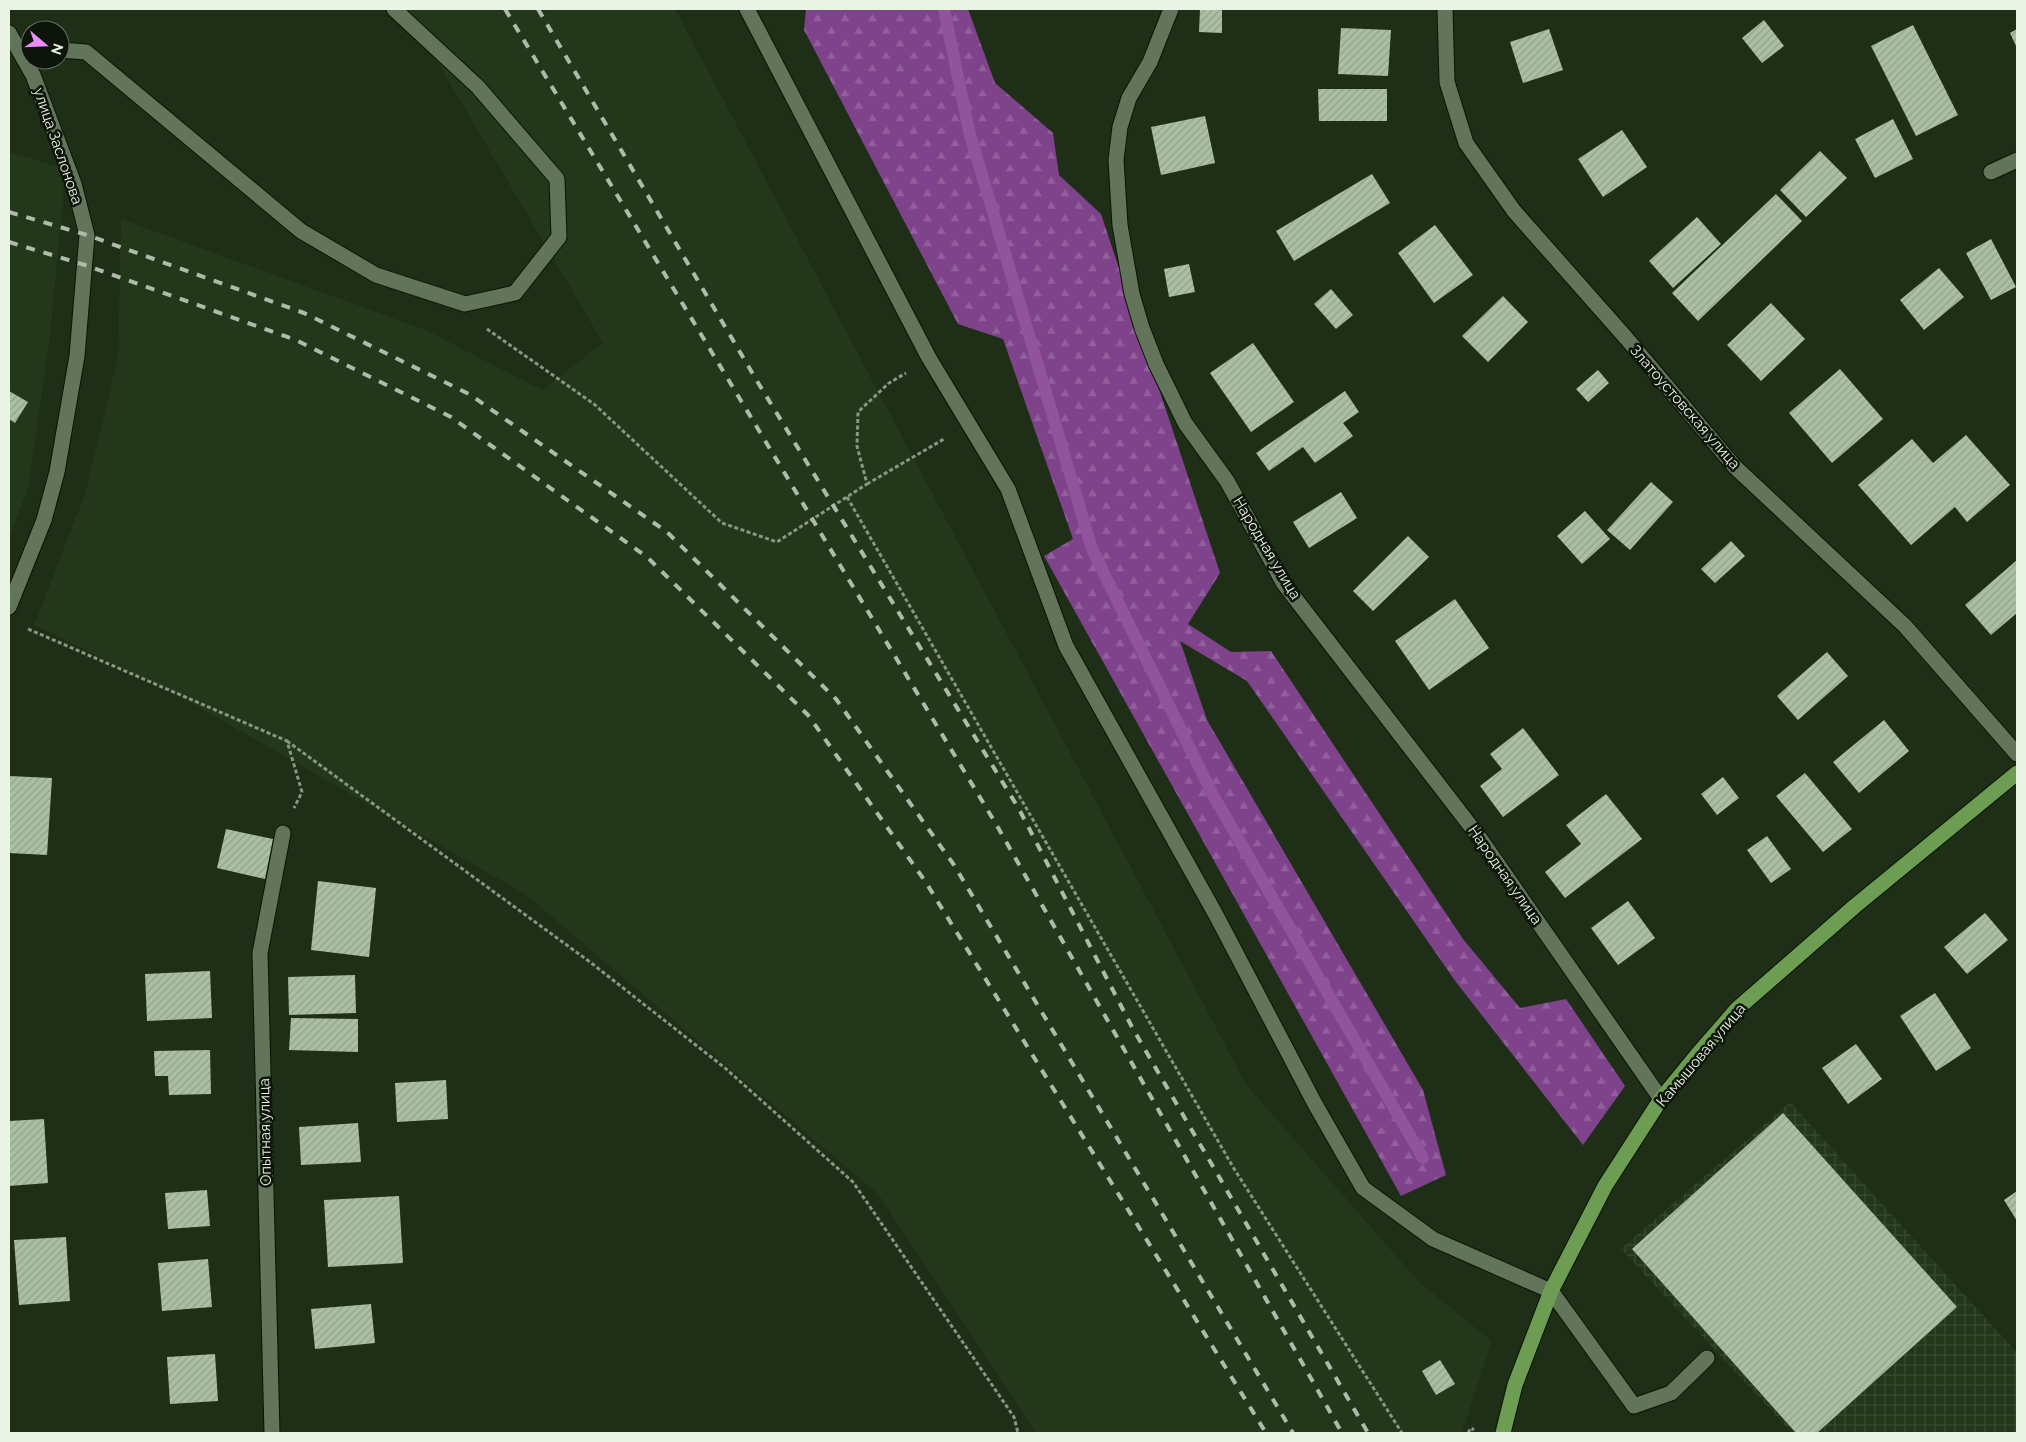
<svg xmlns="http://www.w3.org/2000/svg" width="2026" height="1442" viewBox="0 0 2026 1442" font-family="Raleway,sans-serif">
  <style>
    .built { fill: #23371a }
    .industrial { fill: url(#industrial-grid) }
    .forest { fill: url(#forest-firs) }
    .lines { fill: none; stroke-linecap: round; stroke-linejoin: round }
    .stream { stroke: #90539c; stroke-width: 12 }
    .building { fill: url(#building-hatch) }
    .minor-casing { stroke: #081602; stroke-width: 17 }
    .major-casing { stroke: #081602; stroke-width: 17 }
    .path { stroke: #899683; stroke-width: 3; stroke-dasharray: 4 2.5; stroke-linecap: butt }
    .minor { stroke: #62745a; stroke-width: 15 }
    .major { stroke: #6c9d52; stroke-width: 15 }
    .rail { stroke: #afbbaa; stroke-width: 4; stroke-dasharray: 9 9; stroke-linecap: butt }
    .labels { text-anchor: middle; dominant-baseline: central; stroke-width: 5; stroke-linejoin: round; paint-order: stroke }
    .street-label { font-size: 15px; fill: #eaf4e5; stroke: #0d140a }
  </style>
  <defs>
    <pattern id="industrial-grid" width="8" height="8" patternUnits="userSpaceOnUse" patternTransform="scale(1.25)"><rect width="8" height="8" fill="#23371a"/><path d="M0 4h8M4 0v8" fill="none" stroke="#384b30"/></pattern>
    <pattern id="forest-firs" width="22" height="20" patternUnits="userSpaceOnUse" patternTransform="scale(1.25)"><rect width="22" height="20" fill="#7f438b"/><path d="M5 1l3.5 6h-7zM16 11l3.5 6h-7z" fill="#915f9b"/></pattern>
    <pattern id="building-hatch" width="6" height="6" patternUnits="userSpaceOnUse" patternTransform="scale(1.25)"><rect width="6" height="6" fill="#abbfa2"/><path d="M-1 1l2-2M0 6l6-6M5 7l2-2" fill="none" stroke="#92a28b"/></pattern>
  </defs>
  <rect width="100%" height="100%" fill="#1e2e17"/>
  <path class="built" d="M406,9H675L1246,1084L1419,1282L1492,1341L1462,1433H1036L879,1195L525,894L172,692L34,625L85,494L118,356L121,219L426,330L542,390L603,343Z
    M9,152L66,169L50,336L29,486L9,538Z"/>
  <path class="industrial" d="M1790,1102L2017,1353V1433H1792L1621,1249Z"/>
  <path class="forest" d="M806,9H968L995,83L1053,133L1059,175L1101,214L1220,573L1188,624L1231,652L1271,651L1463,939L1520,1008L1566,999L1625,1086L1583,1145L1456,982L1247,681L1180,641L1207,720L1423,1090L1446,1175L1401,1196L1044,556L1073,539L1003,339L958,324L804,30Z"/>
  <g class="lines">
    <path class="stream" d="M944,9L969,131L1092,549L1213,795L1423,1158"/>
  </g>
  <path class="building" d="M1200,9H1222V33L1199,32Z
    M1764,20L1784,46L1762,63L1742,38Z
    M1913,25L1958,115L1916,136L1871,46Z
    M1341,28L1391,30L1388,76L1338,74Z
    M1549,29L1563,70L1523,83L1510,42Z
    M2017,29V48L2010,33Z
    M1318,89H1387V121H1319Z
    M1205,116L1215,163L1161,175L1151,127Z
    M1893,119L1913,159L1875,178L1855,139Z
    M1622,130L1647,167L1603,197L1578,159Z
    M1820,151L1847,178L1806,217L1780,190Z
    M1372,174L1390,203L1294,261L1276,231Z
    M1776,194L1802,221L1698,321L1672,293Z
    M1697,217L1721,244L1673,288L1649,261Z
    M1435,225L1473,275L1434,303L1398,253Z
    M1991,239L2016,287L1991,300L1966,253Z
    M1189,264L1195,292L1169,297L1164,269Z
    M1939,268L1964,297L1924,330L1900,300Z
    M1331,289L1353,315L1336,329L1314,304Z
    M1503,296L1528,322L1488,362L1462,336Z
    M1771,303L1805,339L1761,381L1727,345Z
    M1253,343L1294,402L1251,432L1210,373Z
    M1840,369L1883,419L1832,463L1789,413Z
    M1598,370L1609,383L1588,402L1576,389Z
    M9,391L28,402L15,423L9,419Z
    M1345,391L1359,412L1343,423L1353,436L1315,463L1303,447L1269,471L1256,453Z
    M1966,435L2010,485L1967,522L1955,507L1911,545L1858,485L1912,439L1933,463Z
    M1651,482L1673,502L1630,550L1607,530Z
    M1341,492L1357,518L1309,548L1293,522Z
    M1585,511L1610,539L1582,564L1557,536Z
    M1408,536L1429,557L1373,611L1353,591Z
    M1731,541L1745,556L1715,583L1701,569Z
    M2017,560V613L1991,635L1965,605Z
    M1455,599L1489,648L1429,690L1395,641Z
    M1827,652L1848,676L1798,720L1777,696Z
    M1884,720L1909,751L1859,793L1833,762Z
    M1523,728L1559,775L1503,817L1480,786L1502,769L1490,754Z
    M1805,773L1852,829L1823,852L1776,796Z
    M9,776L52,778L47,855L9,853Z
    M1723,777L1739,798L1717,815L1701,794Z
    M1606,794L1642,839L1565,898L1545,872L1581,844L1566,825Z
    M226,829L273,839L265,879L217,868Z
    M1767,836L1791,869L1771,883L1747,850Z
    M318,881L376,888L369,957L311,950Z
    M1628,901L1655,938L1618,965L1591,928Z
    M1985,913L2008,940L1967,974L1944,947Z
    M210,971L212,1018L147,1021L145,974Z
    M355,975L356,1013L289,1015L288,977Z
    M1935,993L1971,1048L1936,1071L1900,1016Z
    M291,1018L358,1019V1052L289,1050Z
    M1856,1044L1882,1079L1848,1104L1822,1068Z
    M210,1050L211,1094L169,1095L168,1076H155L154,1051Z
    M446,1080L448,1119L397,1122L395,1083Z
    M1783,1113L1957,1307L1817,1433H1796L1632,1249Z
    M44,1119L48,1183L9,1186V1121Z
    M358,1123L361,1162L301,1165L299,1127Z
    M207,1190L210,1226L168,1229L165,1193Z
    M2017,1191V1221L2004,1200Z
    M399,1196L403,1263L328,1267L324,1200Z
    M66,1237L70,1301L19,1305L14,1240Z
    M208,1259L212,1307L162,1311L158,1263Z
    M371,1304L375,1343L315,1349L311,1309Z
    M215,1354L218,1401L170,1404L167,1357Z
    M1440,1360L1455,1384L1436,1395L1422,1371Z"/>
  <g class="lines">
    <g class="minor-casing">
      <path id="minor" d="M747,9L929,358L1008,489L1066,646L1216,915L1315,1104L1363,1188L1433,1239L1551,1291L1634,1406L1671,1393L1707,1358
        M1171,9L1150,62L1129,98L1120,127L1116,160L1120,225L1132,294L1142,328L1156,364L1185,423L1227,481L1284,584L1479,837L1661,1099
        M1445,9L1447,82L1466,143L1514,211L1627,339L1735,467L1905,626L2017,754
        M9,33L33,75L74,184L87,235L77,356L57,472L44,520L9,607
        M60,50L86,52L301,231L376,275L465,304L515,293L559,237L557,179L478,87L394,9
        M1991,172L2017,160
        M272,1433L260,953L283,833"/>
    </g>
    <g class="major-casing">
      <path id="major" d="M1503,1433L1515,1385L1551,1291L1605,1186L1661,1099L1697,1055L1737,1009L1855,906L2017,773"/>
    </g>
    <path class="path" d="M487,329L594,404L722,523L777,542L867,484L857,446L858,412L889,383L906,373
      M867,484L944,439
      M847,497L1233,1167L1402,1433
      M28,629L287,741L302,792L294,808
      M287,741L590,962L725,1068L853,1182L1014,1417L1018,1433
      M1468,1433L1471,1428L1474,1430"/>
    <use href="#minor" class="minor"/>
    <use href="#major" class="major"/>
    <path class="rail" d="M505,9L996,824L1342,1433
      M538,9L757,381L1019,809L1133,1029L1368,1433
      M9,212L87,235L304,313L469,394L667,532L836,699L954,865L1293,1433
      M9,242L85,265L296,340L451,417L647,557L808,715L925,881L1266,1433"/>
  </g>
  <g class="labels">
    <g class="street-label">
      <text transform="translate(58 146) rotate(71)">улица Заслонова</text>
      <text transform="translate(1685 407) rotate(49)">Златоустовская улица</text>
      <text transform="translate(1267 548) rotate(59)">Народная улица</text>
      <text transform="translate(1505 875) rotate(55)">Народная улица</text>
      <text transform="translate(1701 1055) rotate(-50)">Камышовая улица</text>
      <text transform="translate(265 1132) rotate(-91)">Опытная улица</text>
    </g>
  </g>
  <rect width="2026" height="1442" fill="none" stroke="#eaf4e5" stroke-width="20"/>
  <g transform="translate(45 45) rotate(109)"><circle r="24" fill="#0d140a" stroke="#656e62"/>
  <path d="M0-4L9 19L0 12L-9 19Z" fill="#eb8dfc"/>
  <text y="-8" font-size="14" font-weight="bold" text-anchor="middle" fill="#eaf4e5">N</text>
  </g>
</svg>
